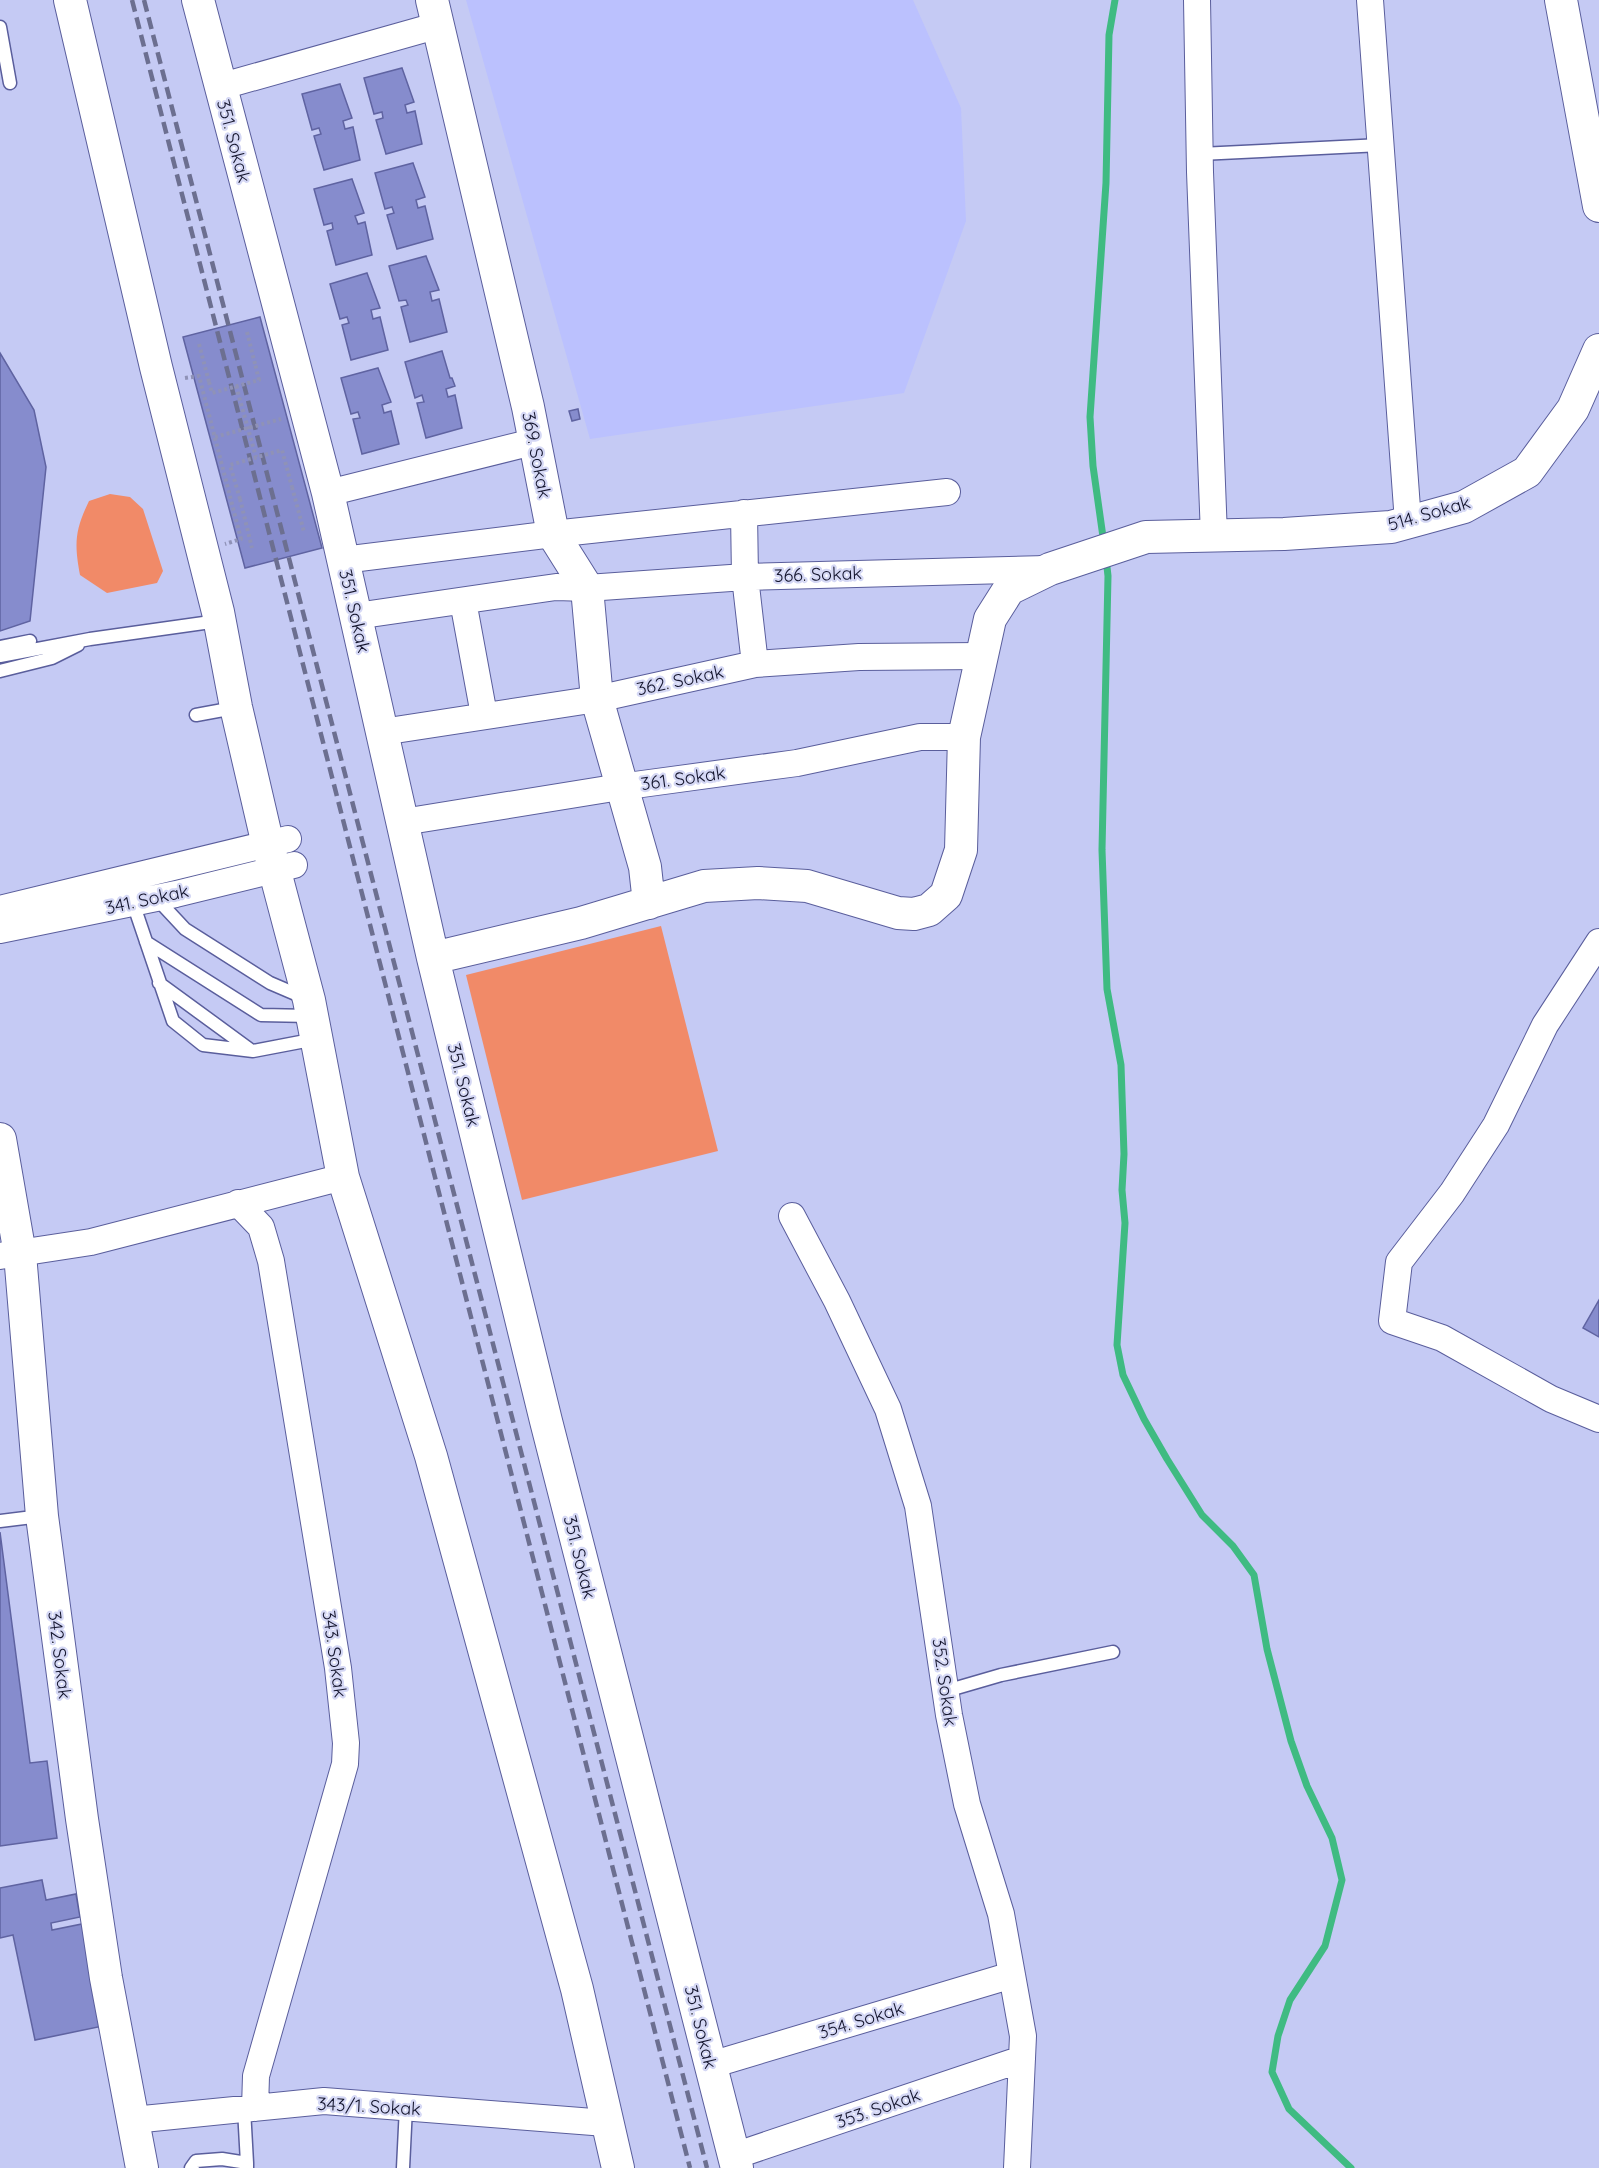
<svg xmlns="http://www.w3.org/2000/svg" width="1599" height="2168" viewBox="0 0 1599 2168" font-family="Quicksand,sans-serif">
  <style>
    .built { fill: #bbc1fe }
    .green { fill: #f18a68 }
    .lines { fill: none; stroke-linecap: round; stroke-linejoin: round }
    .stream { stroke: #3fbb82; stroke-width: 7 }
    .building { fill: #868ccd; stroke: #5f63a1; stroke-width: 1.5 }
    .service-casing { stroke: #5a5e9c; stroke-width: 15 }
    .minor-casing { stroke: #5a5e9c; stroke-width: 28 }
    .tertiary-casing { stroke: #5a5e9c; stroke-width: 34 }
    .path { stroke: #8f92b7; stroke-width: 4; stroke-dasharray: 3 3; stroke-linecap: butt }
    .service { stroke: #fff; stroke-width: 12 }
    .minor { stroke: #fff; stroke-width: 26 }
    .tertiary { stroke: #fff; stroke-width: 32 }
    .rail { stroke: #6c6f90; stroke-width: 4.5; stroke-dasharray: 12 6; stroke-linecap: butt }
    .path-bridge { stroke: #8f92b7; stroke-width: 4; stroke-dasharray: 3 3; stroke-linecap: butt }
    .labels { text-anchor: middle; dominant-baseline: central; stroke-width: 4.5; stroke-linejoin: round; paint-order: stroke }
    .street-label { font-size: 18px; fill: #14152d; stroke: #d5d8f5 }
  </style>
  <rect width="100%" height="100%" fill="#c5caf4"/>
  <path class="built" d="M466,0H913L961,108L966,221L904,393L590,439Z"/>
  <path class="green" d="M110,494L130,497L143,509L163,571L157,583L107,593L80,575C74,543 75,530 89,501Z
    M661,926L718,1151L522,1200L466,975Z"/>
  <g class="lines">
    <path class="stream" d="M1104,544L1093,466L1090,417L1106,183L1109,35L1115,0
      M1106,558L1108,576L1102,850L1107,989L1121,1065L1124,1154L1122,1190L1125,1223L1117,1345L1123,1375L1144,1419L1167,1459L1202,1515L1233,1546L1254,1575L1267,1649L1291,1741L1307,1786L1332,1838L1342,1880L1325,1946L1290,2000L1278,2036L1272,2072L1289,2109L1351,2168"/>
  </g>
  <path class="building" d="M402,68L414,102L405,105L407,113L415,111L422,144L386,154L376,120L383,118L382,112L374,114L364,78Z
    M340,84L352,118L343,121L345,129L353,127L360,160L324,170L314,136L321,134L319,128L312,130L302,94Z
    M413,163L425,197L416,200L418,208L425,206L433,239L397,249L387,215L394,213L392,207L385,209L375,173Z
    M352,179L364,213L355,216L358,224L365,222L372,255L336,265L327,231L333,229L332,223L324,225L314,189Z
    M426,256L439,290L430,292L432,301L439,299L447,332L410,342L401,307L408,305L406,300L399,301L389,266Z
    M367,273L380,308L371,310L373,319L380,317L388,350L351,360L342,325L349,323L347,317L340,319L330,284Z
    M260,317L322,548L245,568L183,337Z
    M442,351L450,378H452L455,386L446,389L448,397L455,395L462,428L426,438L417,403L424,402L422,395L415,398L405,362Z
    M0,353L34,410L46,467L30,621L0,631Z
    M378,368L391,402L382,405L384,413L391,411L399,444L362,454L353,419L360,418L358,412L351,414L341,378Z
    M578,409L580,419L572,421L569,411Z
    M1599,1300V1337L1583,1328Z
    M0,1532L30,1763L47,1761L57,1838L0,1846Z
    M42,1880L46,1900L76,1894L80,1917L51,1923L52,1930L82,1924L103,2026L35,2040L13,1935L0,1938V1888Z"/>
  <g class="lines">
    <g class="service-casing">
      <path id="service" d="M0,27L10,83
        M1200,154L1381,145
        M0,647L30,641
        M0,656L90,639L218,621
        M0,671L52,658L78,645
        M196,715L234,708
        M157,899L185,929L270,983L305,998
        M133,903L173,1021L203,1045L253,1051L316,1039
        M146,942L261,1015L310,1016
        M159,983L252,1051
        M0,1521L41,1516
        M946,1691L1001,1675L1113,1652
        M244,2109L247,2163
        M191,2168L196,2161L222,2159L247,2163V2168
        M403,2168L406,2107"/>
    </g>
    <g class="minor-casing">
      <path id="minor" d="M1197,0L1200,172L1214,536
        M1370,0L1408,522
        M219,87L439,25
        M328,493L533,442
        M744,513L745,577L755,664
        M343,560L553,534L947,492
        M463,601L484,715
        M356,616L556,587L587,588L745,577L1047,569
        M382,732L597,699L755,664L859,657L981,656
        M403,822L620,787L797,763L920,737H964
        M0,909L288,839
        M0,930L176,894L294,865
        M1599,942L1545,1025L1496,1125L1452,1193L1399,1262L1392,1321L1442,1338L1551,1399L1599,1419
        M238,1203L261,1227L271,1261L338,1668L346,1743L345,1764L256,2076L255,2108
        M792,1216L837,1301L888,1409L918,1506L949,1715L967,1804L1001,1914L1023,2036L1017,2168
        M0,1256L91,1242L343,1177
        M711,2065L1012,1975
        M133,2120L324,2101L606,2123
        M734,2156L1022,2059"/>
    </g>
    <g class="tertiary-casing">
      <path id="tertiary" d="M70,0L156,367L218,612L236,707L268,845L309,1000L343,1177L431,1456L577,1989L618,2168
        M198,0L328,493L433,958L546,1421L737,2168
        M432,0L528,407L553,534L587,588L597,699L645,867L649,903
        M1561,0L1599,206
        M433,958L581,923L704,886L758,883L807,886L898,913L914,914L929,910L946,895L961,850L964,737L990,619L1009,589L1050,569L1146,537L1284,534L1391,527L1464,507L1527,472L1573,409L1599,350
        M0,1139L20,1254L42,1516L82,1819L106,1978L142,2168"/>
    </g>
    <path class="path" d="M247,332L255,364
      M199,344L209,382
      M185,378L199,376L241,539L225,544
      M236,386L256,457
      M292,487L304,532
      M240,499L252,548"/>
    <use href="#service" class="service"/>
    <use href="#minor" class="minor"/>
    <use href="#tertiary" class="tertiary"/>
    <path class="rail" d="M132,0L690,2168
      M144,0L707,2168"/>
    <path class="path-bridge" d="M209,382L212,393L259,380L255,364
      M215,437L281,419
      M240,499L230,465L282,450L292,487"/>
  </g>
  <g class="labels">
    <g class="street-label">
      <text transform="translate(234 141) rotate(75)">351. Sokak</text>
      <text transform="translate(537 455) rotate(79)">369. Sokak</text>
      <text transform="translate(1429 513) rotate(-16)">514. Sokak</text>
      <text transform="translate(818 574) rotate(-2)">366. Sokak</text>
      <text transform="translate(355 611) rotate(77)">351. Sokak</text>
      <text transform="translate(680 680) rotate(-12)">362. Sokak</text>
      <text transform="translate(683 778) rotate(-8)">361. Sokak</text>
      <text transform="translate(147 899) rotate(-12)">341. Sokak</text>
      <text transform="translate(464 1085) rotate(76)">351. Sokak</text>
      <text transform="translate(580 1557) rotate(76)">351. Sokak</text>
      <text transform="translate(335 1654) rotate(82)">343. Sokak</text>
      <text transform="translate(60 1655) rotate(83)">342. Sokak</text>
      <text transform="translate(945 1682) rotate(82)">352. Sokak</text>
      <text transform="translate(861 2020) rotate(-17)">354. Sokak</text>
      <text transform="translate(701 2027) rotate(76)">351. Sokak</text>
      <text transform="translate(369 2106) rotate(3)">343/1. Sokak</text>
      <text transform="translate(878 2108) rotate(-19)">353. Sokak</text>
    </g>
  </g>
</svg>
